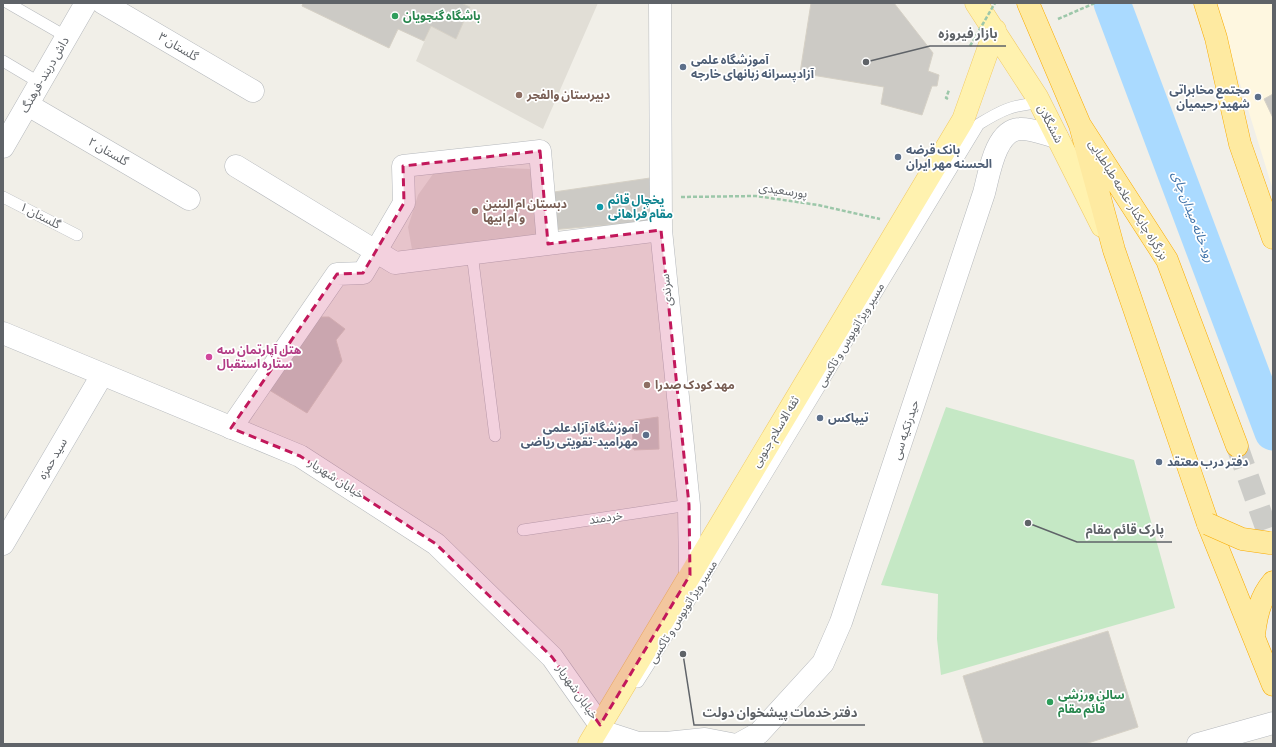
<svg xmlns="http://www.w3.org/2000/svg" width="1276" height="747" viewBox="0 0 1276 747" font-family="'Sofia Sans Condensed','Noto Sans Arabic',sans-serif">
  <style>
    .commercial { fill: #fef7e0 }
    .education { fill: #e1ded6 }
    .green { fill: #c5e8c5 }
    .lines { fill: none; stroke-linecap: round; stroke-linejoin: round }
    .river { stroke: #aadaff; stroke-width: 37 }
    .building { fill: #cccac5; stroke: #d6d1c6 }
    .trunk-tunnel { stroke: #ccccc8; stroke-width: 22; stroke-dasharray: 22 11; stroke-linecap: butt }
    .service-casing { stroke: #b5b8bc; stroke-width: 12 }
    .minor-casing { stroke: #b5b8bc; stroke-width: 23 }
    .tertiary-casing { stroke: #b5b8bc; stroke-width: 23 }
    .secondary-casing { stroke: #b6babf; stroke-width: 23 }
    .primary-casing { stroke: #f2c960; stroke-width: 23 }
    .trunk-casing { stroke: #f9ab00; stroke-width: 23 }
    .path { stroke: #9cc7a9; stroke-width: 2.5; stroke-dasharray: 4 2; stroke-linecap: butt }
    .service { stroke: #fff; stroke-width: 11 }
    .minor { stroke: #fff; stroke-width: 22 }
    .tertiary { stroke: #fff; stroke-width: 22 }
    .secondary { stroke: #fff; stroke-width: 22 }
    .primary { stroke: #fff2af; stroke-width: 22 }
    .trunk { stroke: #feeaa1; stroke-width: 22 }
    .trunk-bridge-casing { stroke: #f9ab00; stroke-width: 23; stroke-linecap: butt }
    .path-bridge { stroke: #9cc7a9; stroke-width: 2.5; stroke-dasharray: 4 2; stroke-linecap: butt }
    .trunk-bridge { stroke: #feeaa1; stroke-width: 22 }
    .marked { fill: #c2185b; fill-opacity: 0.2; stroke: #c2185b; stroke-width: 3; stroke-dasharray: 8 5; stroke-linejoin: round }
    .leisure-dot { fill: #2e9e5b; stroke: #fff; stroke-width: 1.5 }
    .service-dot { fill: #5c6f8a; stroke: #fff; stroke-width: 1.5 }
    .education-dot { fill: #8d6e63; stroke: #fff; stroke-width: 1.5 }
    .culture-dot { fill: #0f9aa8; stroke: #fff; stroke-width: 1.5 }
    .hotel-dot { fill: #d1479c; stroke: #fff; stroke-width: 1.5 }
    .labels { text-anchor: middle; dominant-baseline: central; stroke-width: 3.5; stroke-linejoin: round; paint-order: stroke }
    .leisure-label { font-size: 12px; font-weight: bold; fill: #27864d; stroke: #fff; text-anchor: start }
    .street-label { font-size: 12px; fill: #5f6368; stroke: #fff }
    .service-label { font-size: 12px; font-weight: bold; fill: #4e5e75; stroke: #fff; text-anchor: start }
    .education-label { font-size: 12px; font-weight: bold; fill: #785e54; stroke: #fff; text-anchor: start }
    .culture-label { font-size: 12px; font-weight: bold; fill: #0d838f; stroke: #fff; text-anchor: start }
    .hotel-label { font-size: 12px; font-weight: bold; fill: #b23c85; stroke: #fff; text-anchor: start }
    .water-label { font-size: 13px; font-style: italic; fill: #4174aa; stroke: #fff }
    .leader { fill: none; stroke: #5f6368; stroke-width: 1.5 }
    .callout-dot { fill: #5f6368; stroke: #fff; stroke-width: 1.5 }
    .callout-label { font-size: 13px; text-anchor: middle; font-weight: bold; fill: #5f6368; stroke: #fff; stroke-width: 3.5; stroke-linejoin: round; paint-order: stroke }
  </style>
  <rect width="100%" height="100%" fill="#f1efe8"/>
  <path class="commercial" d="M1215,3H1273V191V190Z"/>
  <path class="education" d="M461,3H598L543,129L416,61L431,26L456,39L470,7Z
    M465,167L533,169L538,236L413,255L408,227L418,195L433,174Z"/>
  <path class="green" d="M946,407L1134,460L1175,608L941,675L937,639L938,594L881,585Z"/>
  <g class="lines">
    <path class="river" d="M1112,3L1273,432"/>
  </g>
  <path class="building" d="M303,3H461L470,7L456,39L431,26L424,41L398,29L389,48L302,6Z
    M811,3H894L933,53L928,71L939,75L937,86H932L922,115L881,104L884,87L800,73Z
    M1273,94V118L1264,99Z
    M650,178L652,221L550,230L547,193Z
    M313,317H329L345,329L336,340L342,361L307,413L266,388Z
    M658,417L659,449L634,450L631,421Z
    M1108,631L1138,727L1085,744H984L963,676Z"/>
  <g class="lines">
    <path class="trunk-tunnel" d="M1237,446L1273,547"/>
    <g class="service-casing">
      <path id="service" d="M8,3L67,37
        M3,61L40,83
        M3,197L77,235
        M472,253L495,436
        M523,530L689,505
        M638,682L699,586L979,124C1002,110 1012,105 1039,103"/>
    </g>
    <g class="minor-casing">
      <path id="minor" d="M103,3L253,91
        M660,3L661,230L689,505L690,575
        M28,105L189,199
        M3,147L86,3
        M236,166L395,263L661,230
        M231,428L337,274L363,273L404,203L403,166L540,151L548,244
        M600,725L607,733L638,743H666L705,739L731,744
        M739,744L759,733L823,663L841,622L984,193C989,175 995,130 1020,129C1031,128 1046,135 1057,137
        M1198,744L1273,723"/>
    </g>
    <g class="tertiary-casing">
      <path id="tertiary" d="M3,333L300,456L436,544L552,657L600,725"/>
    </g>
    <g class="secondary-casing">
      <path id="secondary" d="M3,544L102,375"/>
    </g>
    <g class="primary-casing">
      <path id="primary" d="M976,3L1037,97L1102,226
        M589,744L963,120L995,30"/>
    </g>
    <g class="trunk-casing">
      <path id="trunk" d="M1028,3L1080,125L1167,260L1237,446
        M1205,3L1216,38L1240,144L1273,238
        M1080,125L1114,250L1208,524L1273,685
        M1254,635C1256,616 1260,597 1273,582"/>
    </g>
    <path class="path" d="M1058,19L1095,3
      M948,99L946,98L949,90
      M681,197L756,196L818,205L880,219"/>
    <use href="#service" class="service"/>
    <use href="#minor" class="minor"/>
    <use href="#tertiary" class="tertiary"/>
    <use href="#secondary" class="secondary"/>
    <use href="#primary" class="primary"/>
    <use href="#trunk" class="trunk"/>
    <g class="trunk-bridge-casing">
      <path id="trunk-bridge" d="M1208,524L1242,539L1270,543L1273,542"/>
    </g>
    <path class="path-bridge" d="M970,46L995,3"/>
    <use href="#trunk-bridge" class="trunk-bridge"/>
  </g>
  <path class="marked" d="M540,151L548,244L661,230L689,505L690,575L600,725L552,657L436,544L300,456L231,428L337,274L363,273L404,203L403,166Z"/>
  <g class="leisure-dot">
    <circle cx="395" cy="16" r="4"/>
    <circle cx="1050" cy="702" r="4"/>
  </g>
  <g class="service-dot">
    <circle cx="683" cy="67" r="4"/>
    <circle cx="1258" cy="97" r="4"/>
    <circle cx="898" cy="157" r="4"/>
    <circle cx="820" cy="418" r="4"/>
    <circle cx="646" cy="435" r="4"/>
    <circle cx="1159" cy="462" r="4"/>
  </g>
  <g class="education-dot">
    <circle cx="519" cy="95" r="4"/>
    <circle cx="475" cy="211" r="4"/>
    <circle cx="647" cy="385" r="4"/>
  </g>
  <circle class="culture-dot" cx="600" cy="207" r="4"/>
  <circle class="hotel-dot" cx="209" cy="357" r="4"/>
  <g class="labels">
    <g class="leisure-label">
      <text x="403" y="16">باشگاه گنجویان</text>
      <text x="1058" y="695">سالن ورزشی<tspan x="1058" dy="14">قائم مقام</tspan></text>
    </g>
    <g class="street-label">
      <text transform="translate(178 47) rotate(31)">گلستان ۳</text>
      <text transform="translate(45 75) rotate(-60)">داش دربند-فرهنگ</text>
      <text transform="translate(1050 124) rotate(63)">ششگلان</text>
      <text transform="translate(108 152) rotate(30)">گلستان ۲</text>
      <text transform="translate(783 191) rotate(8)">پورسعیدی</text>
      <text transform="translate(1128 200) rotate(58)">بزرگراه چایکنار-علامه طباطبایی</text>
      <text transform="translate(40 216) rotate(27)">گلستان ۱</text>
      <text transform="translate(667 290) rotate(-96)">سرندی</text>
      <text transform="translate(851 335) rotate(-59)">مسیر ویژ اتوبوس و تاکسی</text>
      <text transform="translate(906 430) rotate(-72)">حیدرتکیه سی</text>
      <text transform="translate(776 432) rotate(-59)">ثقه الاسلام جنوبی</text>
      <text transform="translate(53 459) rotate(-60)">سید حمزه</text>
      <text transform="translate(336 479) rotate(33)">خیابان شهریار</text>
      <text transform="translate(606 518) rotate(-9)">خردمند</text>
      <text transform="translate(683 612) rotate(-58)">مسیر ویژ اتوبوس و تاکسی</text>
      <text transform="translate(577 692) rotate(55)">خیابان شهریار</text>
    </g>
    <g class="service-label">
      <text x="691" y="60">آموزشگاه علمی<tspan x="691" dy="14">آزادپسرانه زبانهای خارجه</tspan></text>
      <text x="1250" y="90" text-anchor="end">مجتمع مخابراتی<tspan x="1250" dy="14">شهید رحیمیان</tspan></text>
      <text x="906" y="150">بانک قرضه<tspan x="906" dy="14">الحسنه مهر ایران</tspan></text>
      <text x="828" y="418">تیپاکس</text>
      <text x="638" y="428" text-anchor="end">آموزشگاه آزادعلمی<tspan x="638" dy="14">مهرامید-تقویتی ریاضی</tspan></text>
      <text x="1167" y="462">دفتر درب معتقد</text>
    </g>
    <g class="education-label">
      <text x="527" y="95">دبیرستان والفجر</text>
      <text x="483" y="204">دبستان ام البنین<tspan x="483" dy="14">و ام ابیها</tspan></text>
      <text x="655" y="385">مهد کودک صدرا</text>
    </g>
    <g class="culture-label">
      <text x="608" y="200">یخچال قائم<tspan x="608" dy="14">مقام فراهانی</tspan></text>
    </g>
    <g class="hotel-label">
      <text x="217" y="350">هتل آپارتمان سه<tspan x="217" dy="14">ستاره استقبال</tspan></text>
    </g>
    <g class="water-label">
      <text transform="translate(1193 217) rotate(69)">رود خانه میدان چای</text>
    </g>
  </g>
  <path class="leader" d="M866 62L930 46H1006M1028 523L1077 542H1172M683 654L694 725H865"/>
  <g class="callout-dot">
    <circle cx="866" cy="62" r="4"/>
    <circle cx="1028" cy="523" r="4"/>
    <circle cx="683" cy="654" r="4"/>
  </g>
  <g class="callout-label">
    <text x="968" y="38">بازار فیروزه</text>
    <text x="1125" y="534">پارک قائم مقام</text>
    <text x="780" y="717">دفتر خدمات پیشخوان دولت</text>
  </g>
  <rect width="1276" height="747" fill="none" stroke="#5f6368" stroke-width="8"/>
</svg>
